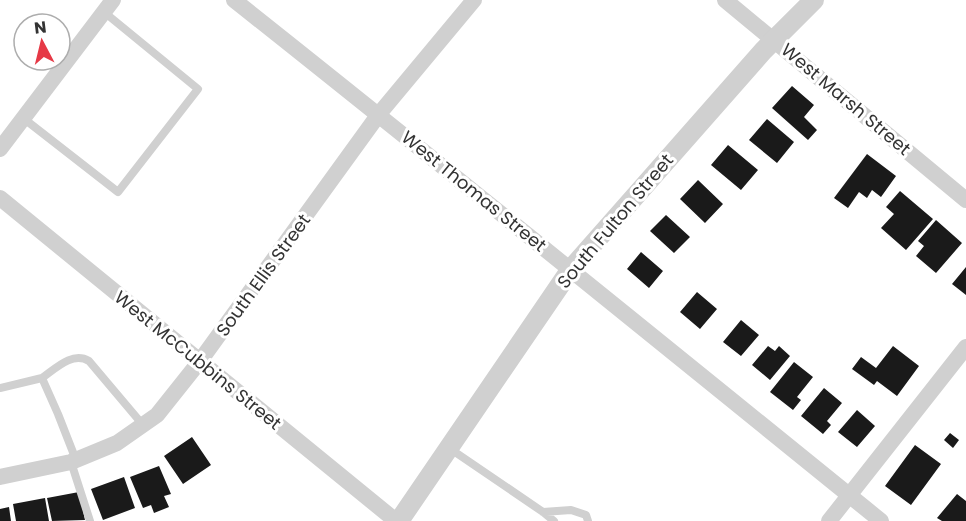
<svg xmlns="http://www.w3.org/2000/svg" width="966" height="521" viewBox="0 0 966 521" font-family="Poppins,sans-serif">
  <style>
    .building { fill: #1a1a1a }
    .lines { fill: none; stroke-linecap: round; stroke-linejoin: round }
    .service { stroke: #d0d0d0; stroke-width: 8 }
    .minor { stroke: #d0d0d0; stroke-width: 16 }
    .tertiary { stroke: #d0d0d0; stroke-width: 20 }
    .labels { text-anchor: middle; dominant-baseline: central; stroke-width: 6; stroke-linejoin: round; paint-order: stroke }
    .street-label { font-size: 18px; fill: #333; stroke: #fff }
  </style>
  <rect width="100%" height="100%" fill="#fff"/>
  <path class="building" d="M792,86L814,105L804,117L817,130L808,140L772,108Z
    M767,119L794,142L777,163L749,140Z
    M728,145L758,170L741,190L711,165Z
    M867,154L896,176L881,197L872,190L867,198L859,192L848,208L834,198Z
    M698,180L723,204L705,223L680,199Z
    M900,191L933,219L906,250L881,228L894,214L886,207Z
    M666,215L690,237L674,253L650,231Z
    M936,220L962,243L936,273L916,256L924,246L918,241Z
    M641,252L663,271L649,288L627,269Z
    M966,267V295L952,284Z
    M697,292L717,309L700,329L680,312Z
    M741,320L759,335L741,356L723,342Z
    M768,346L775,351L779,346L790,356L770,380L752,365Z
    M893,346L919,366L897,396L877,381L874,385L852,369L861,357L876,368Z
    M794,362L813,377L797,397L801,400L793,410L770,392Z
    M824,388L842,403L827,421L831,425L823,434L801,416Z
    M857,410L875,426L857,447L838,432Z
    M950,433L959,440L953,448L944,440Z
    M192,437L211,465L183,484L164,456Z
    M915,445L941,464L911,505L885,486Z
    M159,466L171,494L164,496L169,507L154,513L151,505L143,508L130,477Z
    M124,477L135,508L103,520L91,489Z
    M79,492L85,520L52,521L47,498Z
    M957,494L966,501V521H942L937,518Z
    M45,498L49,521H16L13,504Z
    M9,507L11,521H0V509Z"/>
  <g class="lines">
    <path class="service" d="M23,118L118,192L198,89L104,12
      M0,388L42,378
      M449,448L543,512L554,521
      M76,460L58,414L42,378C55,369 72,351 89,361L143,425
      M71,462L90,521
      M543,512L571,510L586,515L588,521"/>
    <path class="minor" d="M234,0C451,172 666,347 881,521
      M725,0L966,200
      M0,149L113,0
      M0,198L396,521
      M0,477L71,462L117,443L157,415L200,361L379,114L474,0
      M829,521L966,347"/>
    <path class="tertiary" d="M399,521L571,269L763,51L814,0"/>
  </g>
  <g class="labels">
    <g class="street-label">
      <text transform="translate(846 99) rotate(40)">West Marsh Street</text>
      <text transform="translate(474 191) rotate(39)">West Thomas Street</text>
      <text transform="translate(615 221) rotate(-50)">South Fulton Street</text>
      <text transform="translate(263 275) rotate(-54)">South Ellis Street</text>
      <text transform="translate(198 360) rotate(39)">West McCubbins Street</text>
    </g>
  </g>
  <g transform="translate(42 42) rotate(353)"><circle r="28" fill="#ffffff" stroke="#adadad" stroke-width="1.5"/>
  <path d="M0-4.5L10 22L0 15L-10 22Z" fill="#e63946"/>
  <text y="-9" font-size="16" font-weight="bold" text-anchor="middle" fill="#333333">N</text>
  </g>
</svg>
